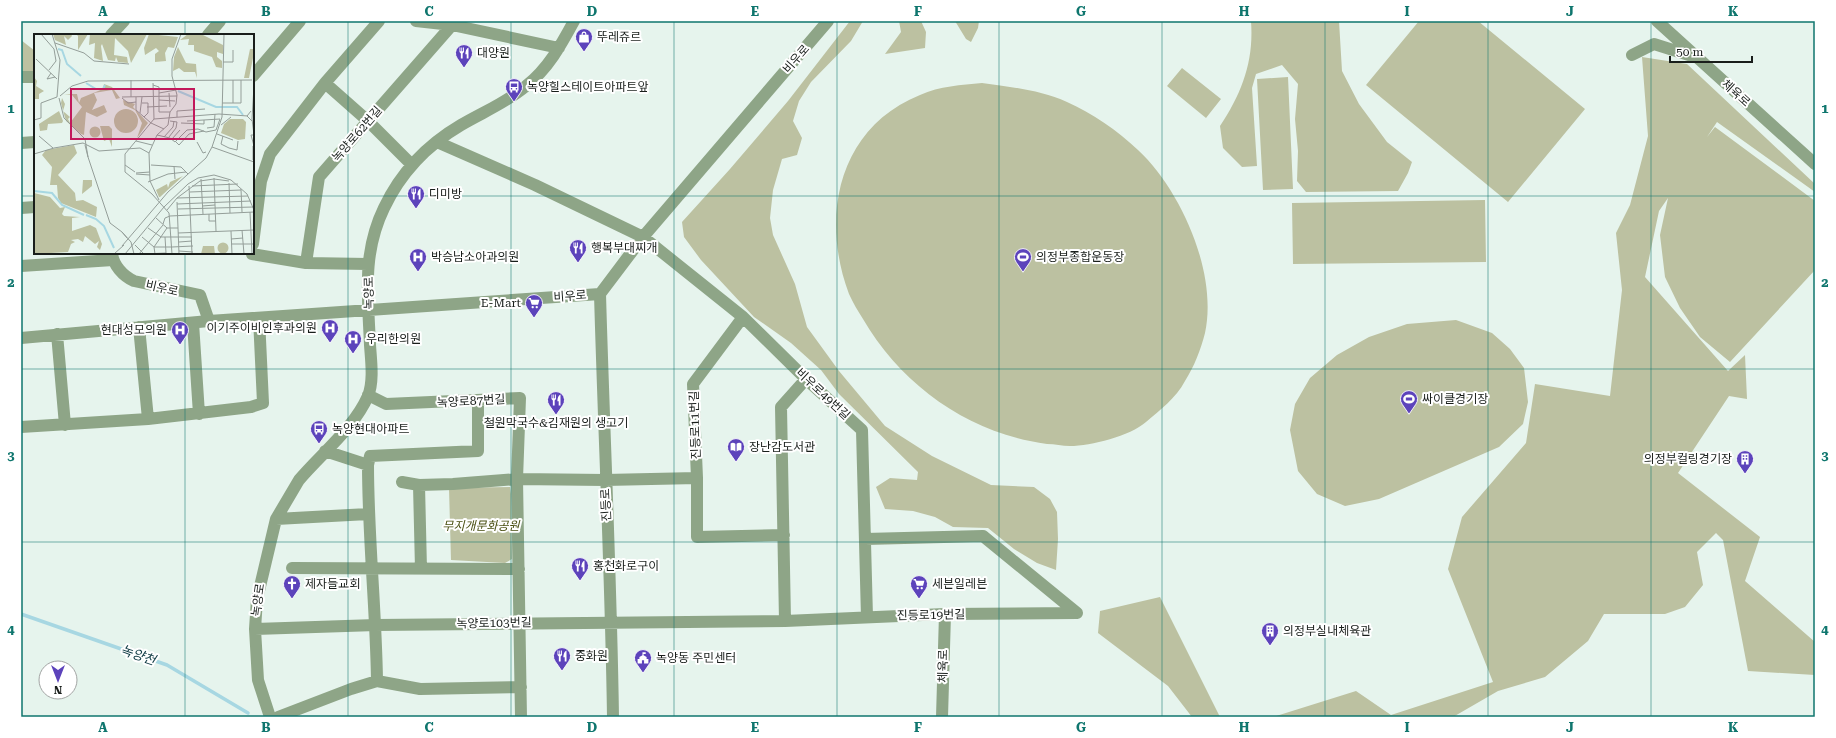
<svg xmlns="http://www.w3.org/2000/svg" width="1836" height="738" viewBox="0 0 1836 738" font-family="'Roboto Serif','Noto Sans KR',serif">
  <style>
    .green { fill: #bcc1a1 }
    .lines { fill: none; stroke-linecap: round; stroke-linejoin: round }
    .stream { stroke: #a7d7e2; stroke-width: 3.5 }
    .street { stroke: #8ea587; stroke-width: 12 }
    .grid { fill: none; stroke: #0f766e; stroke-width: 1; stroke-opacity: 0.55 }
    .labels { text-anchor: middle; dominant-baseline: central; stroke-width: 4; stroke-linejoin: round; paint-order: stroke }
    .poi-label { font-size: 12px; fill: #191e1b; stroke: #fff; text-anchor: start }
    .street-label { font-size: 12px; fill: #191e1b; stroke: #fff }
    .park-label { font-size: 12px; font-style: italic; fill: #484e10; stroke: #fff }
    .water-label { font-size: 13px; font-style: italic; fill: #0f3b44; stroke: #fff }
    .inset-river { fill: none; stroke: #a7d7e2; stroke-width: 2 }
    .inset-road { fill: none; stroke: #949e99; stroke-width: 1 }
    .view { fill: #c2185b; fill-opacity: 0.15; stroke: #c2185b; stroke-width: 2 }
    .inset-edge { fill: none; stroke: #191e1b; stroke-width: 2 }
    .neatline { fill: none; stroke: #0f766e; stroke-width: 1.5 }
    .grid-label { font-size: 13px; text-anchor: middle; font-weight: bold; fill: #0f766e }
  </style>
  <rect width="100%" height="100%" fill="#e6f4ed"/>
  <path class="green" d="M850,21H863L851,41L811,82L799,101L793,121L802,138L797,155L782,159L773,190L770,218L773,235L795,284L807,327L839,371L885,426L932,456L991,485L1034,487L1050,499L1057,512L1058,539L1056,570L1037,563L1014,549L988,528L953,527L935,517L913,511L885,509L876,487L890,478L917,480L918,472L839,394L821,370L791,343L754,317L701,260L684,237L682,222L730,169L788,101Z
    M899,21H921L926,32L925,48L885,54L901,32Z
    M955,21H979L978,28L971,42L966,39Z
    M1251,21H1339L1342,71L1359,104L1387,142L1412,162L1408,173L1398,191L1306,192L1297,181L1298,151L1295,119L1298,84L1282,65L1256,74L1252,88L1257,166L1242,167L1223,148L1220,126C1242,93 1254,61 1251,21Z
    M1419,21H1478L1585,109L1508,202L1366,85Z
    M21,40L35,51V72L21,73Z
    M1642,57L1687,64L1815,184V192L1717,122L1707,137L1715,127L1815,201V270L1730,362L1700,337L1680,308L1665,277L1660,235L1668,198L1659,211L1645,277L1728,371L1745,355L1747,399L1729,396L1678,473L1760,537L1745,581L1815,642V675L1748,671L1723,540L1716,533L1697,552L1703,585L1685,607L1665,614H1604L1588,641L1545,677L1498,691L1453,717H1273L1356,691L1391,715L1493,682L1448,569L1462,517L1526,443L1535,384L1610,396L1622,290L1616,233L1630,205L1648,136Z
    M1182,68L1221,99L1206,118L1167,86Z
    M1288,77L1293,189L1263,190L1257,79Z
    M982,83C1011,87 1040,90 1067,102C1092,113 1118,131 1138,150C1181,190 1218,273 1205,333C1201,349 1194,367 1185,381C1176,398 1160,410 1146,422C1130,436 1091,446 1070,446C1062,446 1055,444 1047,444C970,434 902,386 863,319C858,311 853,303 849,294C820,217 838,128 920,95C940,86 961,85 982,83Z
    M1485,200L1486,262L1293,264L1292,203Z
    M1456,320L1492,333L1510,349L1524,368L1528,402L1523,424L1499,447L1379,499L1345,506L1317,494L1298,471L1290,430L1295,404L1310,378L1337,355L1369,337L1407,324Z
    M510,487L511,494L512,559L505,563L451,560L449,488Z
    M1160,597L1220,717H1192L1168,686L1098,633L1100,611Z"/>
  <g class="lines">
    <path class="stream" d="M21,614L167,665L248,713"/>
    <path class="street" d="M416,21L452,25L559,48
      M1657,21L1815,164
      M111,35L124,21
      M208,35L220,21
      M1632,55L1654,44L1692,56
      M253,76L300,21
      M21,77H35
      M325,83L368,121L411,164
      M437,142L535,185L643,237L743,317L806,379L862,430L867,617
      M21,143L35,142
      M21,208L35,207
      M253,244L261,181L270,154L325,83L379,21
      M112,253C113,265 123,276 134,281L200,295L209,321
      M252,253V254L306,263L368,264
      M306,263L319,177L452,25
      M21,266L113,260
      M600,294C604,435 611,576 613,717
      M743,317L693,384L697,478V537L784,535
      M193,323L199,414
      M139,327L148,419
      M57,334L65,425
      M21,338L209,321L600,294L643,237L828,21
      M368,395L386,404L520,398L517,479L521,717
      M21,427L148,419L251,407L263,403L259,318
      M325,451L368,465L370,456L478,451V401
      M368,465C368,537 376,609 377,681
      M402,482L419,485L453,484L517,479L605,480L697,478
      M419,485L421,569
      M276,519L368,514
      M865,539L983,536L1077,613
      M292,568L519,569
      M785,621L781,407L806,379
      M255,629L376,625L785,621L945,614L1077,613
      M270,717L258,680L255,629L257,599L276,519L299,480C322,453 354,428 368,396C374,381 371,360 370,345C368,296 362,253 384,208C401,172 427,145 461,125C483,112 506,103 526,86C548,69 561,45 574,21
      M278,717L351,689L377,681L420,689L521,687
      M942,717L945,614"/>
  </g>
  <path class="grid" d="M185,21V35M348,21V717M511,21V717M674,21V717M837,21V717M999,21V717M1162,21V717M1325,21V717M1488,21V717M1651,21V717M21,196H35M253,196H1815M185,253V717M21,369H1815M21,542H1815"/>
  <defs>
    <g id="shop-pin" transform="scale(0.9)"><path d="M0 17L-7.5 6A9.5 9.5 0 1 1 7.5 6Z" fill="#5c43bb" stroke="#fff"/><path d="M-5-2.5h2.3a2.7 3.5 0 0 1 5.4 0H5L5.5 6h-11ZM-1.5-2.5h3a1.5 2.3 0 0 0-3 0Z" fill="#fff"/></g>
    <g id="restaurant-pin" transform="scale(0.9)"><path d="M0 17L-7.5 6A9.5 9.5 0 1 1 7.5 6Z" fill="#5c43bb" stroke="#fff"/><path d="M-5-6h1v4h1v-4h1v4h1v-4h1v5L-1.5 .5V6h-2V.5L-5-1ZM5-6V6H3V1.5H1.5Q1.5-4 5-6Z" fill="#fff"/></g>
    <g id="bus-pin" transform="scale(0.9)"><path d="M0 17L-7.5 6A9.5 9.5 0 1 1 7.5 6Z" fill="#5c43bb" stroke="#fff"/><path d="M-5-6H5V4H4V6H2V4H-2V6H-4V4H-5ZM-3.5-4V0h7V-4ZM-3.5 1.2v1.5H-2V1.2ZM2 1.2v1.5H3.5V1.2Z" fill="#fff"/></g>
    <g id="hospital-pin" transform="scale(0.9)"><path d="M0 17L-7.5 6A9.5 9.5 0 1 1 7.5 6Z" fill="#5c43bb" stroke="#fff"/><path d="M-5-5h3v3.5h4V-5h3V5h-3V1.5h-4V5h-3Z" fill="#fff"/></g>
    <g id="stadium-pin" transform="scale(0.9)"><path d="M0 17L-7.5 6A9.5 9.5 0 1 1 7.5 6Z" fill="#5c43bb" stroke="#fff"/><path d="M0-5a6.5 5 0 1 0 0 10a6.5 5 0 1 0 0-10ZM-3.5-1.8h7v3.6h-7Z" fill="#fff"/></g>
    <g id="supermarket-pin" transform="scale(0.9)"><path d="M0 17L-7.5 6A9.5 9.5 0 1 1 7.5 6Z" fill="#5c43bb" stroke="#fff"/><path d="M-6-5.5h2.5l.6 2H6L4.5 2H-2.5L-4.4-4H-6ZM-1.5 3.2a1.3 1.3 0 1 0 .1 0ZM3 3.2a1.3 1.3 0 1 0 .1 0Z" fill="#fff"/></g>
    <g id="library-pin" transform="scale(0.9)"><path d="M0 17L-7.5 6A9.5 9.5 0 1 1 7.5 6Z" fill="#5c43bb" stroke="#fff"/><path d="M-6-4Q-3-5.5-.7-3.5V5Q-3 3-6 4ZM6-4Q3-5.5 .7-3.5V5Q3 3 6 4Z" fill="#fff"/></g>
    <g id="building-pin" transform="scale(0.9)"><path d="M0 17L-7.5 6A9.5 9.5 0 1 1 7.5 6Z" fill="#5c43bb" stroke="#fff"/><path d="M-4-6H4V6H1V3H-1V6H-4ZM-2.5-4.3h1.7v1.8h-1.7ZM.8-4.3h1.7v1.8H.8ZM-2.5-1h1.7V.8h-1.7ZM.8-1h1.7V.8H.8Z" fill="#fff"/></g>
    <g id="church-pin" transform="scale(0.9)"><path d="M0 17L-7.5 6A9.5 9.5 0 1 1 7.5 6Z" fill="#5c43bb" stroke="#fff"/><path d="M-1.2-6h2.4v3.5h3.3v2.4h-3.3V6h-2.4V-.1h-3.3v-2.4h3.3Z" fill="#fff"/></g>
    <g id="civic-pin" transform="scale(0.9)"><path d="M0 17L-7.5 6A9.5 9.5 0 1 1 7.5 6Z" fill="#5c43bb" stroke="#fff"/><path d="M-.6-6.5H3V-4.5H.6V-3L4-1V1h2V6H-6V1h2V-1L-.6-3ZM-1.2 2.5V6h2.4V2.5Z" fill="#fff"/></g>
  </defs>
  <g fill-rule="evenodd">
    <use href="#shop-pin" x="584" y="37"/>
    <use href="#restaurant-pin" x="464" y="53"/>
    <use href="#bus-pin" x="514" y="87"/>
    <use href="#restaurant-pin" x="416" y="194"/>
    <use href="#restaurant-pin" x="578" y="248"/>
    <use href="#hospital-pin" x="418" y="257"/>
    <use href="#stadium-pin" x="1023" y="257"/>
    <use href="#supermarket-pin" x="534" y="303"/>
    <use href="#hospital-pin" x="330" y="328"/>
    <use href="#hospital-pin" x="180" y="330"/>
    <use href="#hospital-pin" x="353" y="339"/>
    <use href="#stadium-pin" x="1409" y="399"/>
    <use href="#restaurant-pin" x="556" y="400"/>
    <use href="#bus-pin" x="319" y="429"/>
    <use href="#library-pin" x="736" y="447"/>
    <use href="#building-pin" x="1745" y="459"/>
    <use href="#restaurant-pin" x="580" y="566"/>
    <use href="#church-pin" x="292" y="584"/>
    <use href="#supermarket-pin" x="919" y="584"/>
    <use href="#building-pin" x="1270" y="631"/>
    <use href="#restaurant-pin" x="562" y="656"/>
    <use href="#civic-pin" x="643" y="658"/>
  </g>
  <g class="labels">
    <g class="poi-label">
      <text x="597" y="37">뚜레쥬르</text>
      <text x="477" y="53">대양원</text>
      <text x="527" y="87">녹양힐스테이트아파트앞</text>
      <text x="429" y="194">디미방</text>
      <text x="591" y="248">행복부대찌개</text>
      <text x="431" y="257">박승남소아과의원</text>
      <text x="1036" y="257">의정부종합운동장</text>
      <text x="521" y="303" text-anchor="end">E-Mart</text>
      <text x="317" y="328" text-anchor="end">이기주이비인후과의원</text>
      <text x="167" y="330" text-anchor="end">현대성모의원</text>
      <text x="366" y="339">우리한의원</text>
      <text x="1422" y="399">싸이클경기장</text>
      <text x="556" y="423" text-anchor="middle">철원막국수&amp;김재원의 생고기</text>
      <text x="332" y="429">녹양현대아파트</text>
      <text x="749" y="447">장난감도서관</text>
      <text x="1732" y="459" text-anchor="end">의정부컬링경기장</text>
      <text x="593" y="566">홍천화로구이</text>
      <text x="305" y="584">제자들교회</text>
      <text x="932" y="584">세븐일레븐</text>
      <text x="1283" y="631">의정부실내체육관</text>
      <text x="575" y="656">중화원</text>
      <text x="656" y="658">녹양동 주민센터</text>
    </g>
    <g class="street-label">
      <text transform="translate(796 59) rotate(-49)">비우로</text>
      <text transform="translate(1736 93) rotate(42)">체육로</text>
      <text transform="translate(357 134) rotate(-49)">녹양로62번길</text>
      <text transform="translate(162 288) rotate(13)">비우로</text>
      <text transform="translate(369 293) rotate(-91)">녹양로</text>
      <text transform="translate(570 296) rotate(-4)">비우로</text>
      <text transform="translate(823 394) rotate(43)">비우로49번길</text>
      <text transform="translate(471 401) rotate(-3)">녹양로87번길</text>
      <text transform="translate(695 425) rotate(-92)">진등로11번길</text>
      <text transform="translate(606 505) rotate(-93)">진등로</text>
      <text transform="translate(258 600) rotate(-82)">녹양로</text>
      <text transform="translate(931 615) rotate(-1)">진등로19번길</text>
      <text transform="translate(494 623) rotate(-1)">녹양로103번길</text>
      <text transform="translate(943 666) rotate(-89)">체육로</text>
    </g>
    <g class="park-label">
      <text x="481" y="526">무지개문화공원</text>
    </g>
    <g class="water-label">
      <text transform="translate(138 655) rotate(19)">녹양천</text>
    </g>
  </g>
  <g transform="translate(34 34)">
    <rect width="220" height="220" fill="#e6f4ed"/>
    <path d="M19,0H37L38,2L34,6L30,2L32,11L21,6ZM42,0H54L44,16V2ZM56,0H113L97,29L94,17L81,4L80,21L93,23L94,29L84,28L82,23L81,27L74,26L68,10L67,12L69,27L60,24L61,9L55,11ZM115,0L144,3L140,14L134,13L131,19L132,27L121,28V20L125,17L122,14L111,21L110,14ZM154,0H167L189,11V20L183,18V23L188,27V34L182,33L178,23L160,17V11H154L155,5L146,6ZM144,13L152,29L162,30L163,44L161,38H150L145,34L139,37L140,23ZM216,15H220V19L215,44H210ZM0,43L3,47L2,52L10,57L5,60V65H0ZM70,50L78,53L86,64L82,65L78,56L60,59L63,66L58,76L70,71L73,78L63,83L52,78L50,101L47,100L32,87L30,80L27,69L28,64L31,70L29,77L36,83L34,85L36,89L48,73L38,61L30,60H43L45,69L47,64L69,55ZM89,66L101,70L99,73L114,89L103,104L108,89L101,76L90,71ZM80 87a12 12 0 1 1 24 0a12 12 0 1 1-24 0ZM25,77L29,87L28,89L14,90L13,96L6,97L5,90ZM196,85H209L212,88L211,105L204,106L187,99L190,90ZM66,92H75L78,95V113L75,105L70,107ZM55.5 98a5.5 5.5 0 1 1 11 0a5.5 5.5 0 1 1-11 0ZM40,111L43,119L24,141L41,159L42,167L49,166L63,173L62,183L27,169L24,164L23,151H16L18,133L8,121L12,116ZM149,142L126,163H125L122,156L133,150L134,154L136,148ZM49,146H58V152L48,160ZM0,159L16,163L26,174L31,173L28,180L30,182L46,183L38,184V197L56,191L62,194L68,210L66,216L63,213L65,207L61,210L51,202L49,208L44,205L37,206L41,208L37,210L34,218L0,220ZM183.5 214a5.5 5.5 0 1 1 11 0a5.5 5.5 0 1 1-11 0ZM169,212H180L181,220H167Z" fill="#bcc1a1"/>
    <path class="inset-river" d="M24,15L28,16L33,30L47,42M52,49L62,55H69L71,51M144,57L182,73H203L209,81M0,157L18,159L28,171L50,181M52,181L62,185L70,192L80,214"/>
    <path class="inset-road" d="M7,0L20,15M18,0L26,26L23,63M21,9L50,19L60,27L95,30M2,25L23,45M189,28H199V16M15,36L22,27L20,15M17,39L13,45L21,43M199,46V69M119,49L120,85M119,51L125,53V78H136M220,52L218,85L220,101M125,59L142,56M135,59L136,73M26,62L38,52L54,47L218,46M88,63L143,62M97,63V46M102,63V76L117,89L130,95M25,64L30,84L51,105L54,123L51,111M88,64L94,69L102,68M125,66L141,67M108,69H114V79L110,83M188,69H207V46M113,73L133,72M217,77L213,82L218,87M106,79L108,63M143,83V77L171,75M0,86L7,84V69L23,63M147,89L170,90V86M187,91L197,83M173,94L180,93L181,80M183,100L199,106M123,101L136,104L141,108L153,96L164,95L172,98L182,96L186,85L153,87M219,101H217L220,112M5,102L19,114M189,102L187,110L195,114L203,116L204,107M130,103L139,93L140,87M135,103L142,94L143,88L136,87M138,105L146,96M102,107L118,111M142,108L145,111L155,100L170,97M163,108L169,119L172,118M219,112V126M178,113L188,83L190,0M0,120L20,114L49,109L65,117L106,114L115,119M54,123L76,189L88,198M91,131L101,138M117,131L147,133L154,140M140,132L141,145M102,139L116,138M102,140L116,141M180,144L182,197M167,145L169,180M114,148L134,140L152,138M195,149L196,179M155,152L158,220M158,152L204,150M207,155L208,178M156,158L207,156M143,164L214,162M125,166L116,147L115,119L123,101L134,91L136,78L142,70L143,61L138,42V25L147,0M143,168L145,220M143,170L217,167M168,172L181,171M144,175L219,173M133,176L143,164L166,147L180,145L195,147M216,178L218,220M175,180V187H182M122,184L133,194H144M129,190L131,184L136,182L220,178M114,194L127,203H158M208,196L210,220M197,197L198,220M144,199L220,196M108,203L120,213H138M131,203L132,219M93,204L88,198L97,208L100,220M197,205L209,204M145,208L158,207M197,210H220M101,211L110,220M88,212L134,158L172,124L178,113L220,128M138,213L159,212M145,217L159,218M80,220L90,211M91,220L130,173L154,150L164,144L180,141L197,146L213,160L220,176M105,220L129,191M110,220L132,219M121,220L120,213L133,194M138,220L135,179L118,160L91,138V120L120,85L185,80L214,82"/>
    <path class="view" d="M37,55H160V105H37Z"/>
    <rect width="220" height="220" class="inset-edge"/>
  </g>
  <rect width="1836" height="738" fill="none" stroke="#ffffff" stroke-width="44"/>
  <g transform="translate(58 680) rotate(180)"><circle r="19" fill="#ffffff" stroke="#a3a5a4"/>
  <path d="M0-3L7 15L0 10L-7 15Z" fill="#5c43bb"/>
  <text y="-6" font-size="11" font-weight="bold" text-anchor="middle" fill="#191e1b">N</text>
  </g>
  <path d="M1670 56v6h82v-6" fill="none" stroke="#191e1b" stroke-width="2"/>
  <text x="1676" y="56" font-size="12" fill="#191e1b" stroke="#ffffff" stroke-width="3" paint-order="stroke">50 m</text>
  <rect x="22" y="22" width="1792" height="694" class="neatline"/>
  <g class="grid-label">
    <text x="103" y="16">A</text>
    <text x="266" y="16">B</text>
    <text x="429" y="16">C</text>
    <text x="592" y="16">D</text>
    <text x="755" y="16">E</text>
    <text x="918" y="16">F</text>
    <text x="1081" y="16">G</text>
    <text x="1244" y="16">H</text>
    <text x="1407" y="16">I</text>
    <text x="1570" y="16">J</text>
    <text x="1733" y="16">K</text>
    <text x="11" y="113">1</text>
    <text x="1825" y="113">1</text>
    <text x="11" y="287">2</text>
    <text x="1825" y="287">2</text>
    <text x="11" y="460">3</text>
    <text x="1825" y="460">3</text>
    <text x="11" y="634">4</text>
    <text x="1825" y="634">4</text>
    <text x="103" y="732">A</text>
    <text x="266" y="732">B</text>
    <text x="429" y="732">C</text>
    <text x="592" y="732">D</text>
    <text x="755" y="732">E</text>
    <text x="918" y="732">F</text>
    <text x="1081" y="732">G</text>
    <text x="1244" y="732">H</text>
    <text x="1407" y="732">I</text>
    <text x="1570" y="732">J</text>
    <text x="1733" y="732">K</text>
  </g>
</svg>
